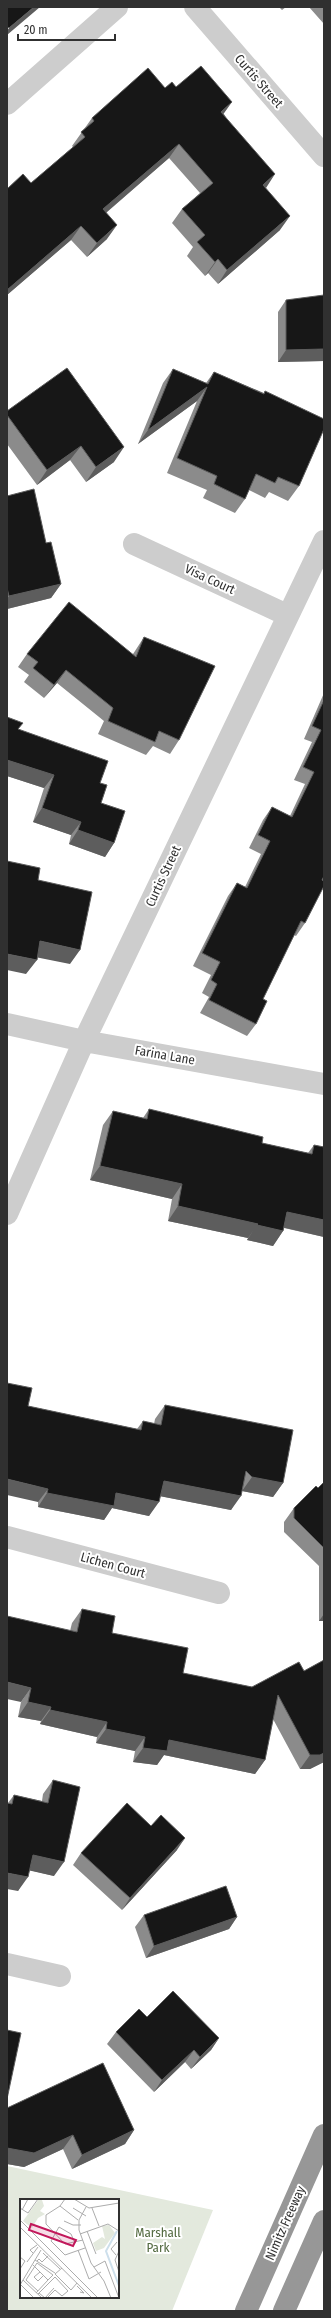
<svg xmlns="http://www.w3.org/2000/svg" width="331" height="2318" viewBox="0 0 331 2318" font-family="'Fira Sans Condensed',sans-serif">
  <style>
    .green { fill: #e3e9dd; fill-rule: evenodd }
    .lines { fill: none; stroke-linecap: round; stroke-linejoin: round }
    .street { stroke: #cdcdcd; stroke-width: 22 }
    .highway { stroke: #979797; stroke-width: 22 }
    .wall { fill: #8b8b8b }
    .shaded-wall { fill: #5d5d5d }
    .building { fill: #171717; stroke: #5d5d5d }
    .labels { text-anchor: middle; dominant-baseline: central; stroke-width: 4; stroke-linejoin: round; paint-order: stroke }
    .street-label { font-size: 13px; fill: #303030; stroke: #fff }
    .park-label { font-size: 13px; fill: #536a40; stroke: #fff }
    .inset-river { fill: none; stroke: #cddfeb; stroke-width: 2 }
    .inset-road { fill: none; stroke: #acacac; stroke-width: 1 }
    .view { fill: #c2185b; fill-opacity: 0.15; stroke: #c2185b; stroke-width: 2 }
    .inset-edge { fill: none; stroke: #303030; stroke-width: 2 }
  </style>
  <rect width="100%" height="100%" fill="#fff"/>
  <path class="green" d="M7,2166L213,2210L172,2311H7ZM21,2200H118V2297H21Z"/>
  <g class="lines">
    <path class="street" d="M195,7L324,156
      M7,104L117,7
      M134,544L287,615
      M7,1024L84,1041L324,1084
      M7,1214L84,1041L324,541
      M7,1537L219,1593
      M7,1964L60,1976"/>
    <path class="highway" d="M246,2311L324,2135
      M284,2311L324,2221"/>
  </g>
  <path class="wall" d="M279,7H286L282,10Z
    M309,7H324V24Z
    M176,87L224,114L265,188L280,230L218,284L208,273L205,276L187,256L193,247L172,223L182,209L200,193L169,158L106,213L107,239L87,257L71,240L7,295V189L31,183L73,147L72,146L92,118L165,88Z
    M286,300L324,361L278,362V312Z
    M173,369L206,383L214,372L264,393L265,391L299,486L288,501L269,492L265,498L249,490L245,499L235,513L203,498L207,490L167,473L197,401L138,444L163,383Z
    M7,411L114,462L86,482L70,460L37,485L7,444Z
    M7,496L46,543L61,584L51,598L7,609Z
    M144,637L179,740L170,754L153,746L146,755L98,734L104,721L57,683L44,698L24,682L29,675L18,667L27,654H133L135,651Z
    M324,693V876L305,923L296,936L294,935L263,999L256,1024L247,1036L200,1013L209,997L202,993L211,975L193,966L228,896L237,883L245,887L261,854L249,848L263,820L272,807L290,816L305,784L294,780L312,742L304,739Z
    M7,717L18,730L100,783L101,803L114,843L105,857L69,844L71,835L33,822L44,788L7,776Z
    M149,1109L262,1143L308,1153L314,1145L324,1147V1237L284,1228L283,1231L273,1246L247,1240L248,1238L168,1221L172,1199L90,1180L103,1125L113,1111L143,1118Z
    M165,1405L283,1483L273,1497L242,1491L231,1510L160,1496L149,1516L112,1508L104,1520L38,1507V1502L28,1406L137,1429L143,1421L154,1424L155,1419Z
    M324,1482V1621H319V1566L284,1532V1522L294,1508L318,1488Z
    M82,1609L112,1633L183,1673L252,1687L304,1671L324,1660V1762L310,1769H300L273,1719L265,1760L255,1774L164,1755L157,1765L133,1762L135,1751L96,1743L97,1737L40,1724L41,1721L18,1717L21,1702L70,1631L72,1623Z
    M53,1780L54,1876L29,1870L18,1891L8,1803L14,1795L42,1801L43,1794Z
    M151,1826L177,1850L122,1910L73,1865L81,1853Z
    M144,1915L237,1917L229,1929L146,1958L135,1927Z
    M147,2017L219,2038L211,2050L191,2069L185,2062L154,2092L107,2044L116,2032Z
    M7,2108L134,2130L125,2144L72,2169L63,2149L24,2167L7,2164Z"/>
  <path class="shaded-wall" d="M34,7H40L7,35V31L9,28Z
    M232,102L222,116L221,112Z
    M179,144L169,158L94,223L103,209Z
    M275,174L266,188L263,185Z
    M290,216L280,230L218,284L227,270Z
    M117,225L107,239L87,257L97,243Z
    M81,226L71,240L7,295V290Z
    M218,259L208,273L205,276L215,262Z
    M324,349V361L278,362L286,350Z
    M207,387L197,401L138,444L148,430Z
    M81,446L70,460L37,485L47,470Z
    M124,447L114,462L86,482L96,467Z
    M61,584L51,598L7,609V599L9,596Z
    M66,670L57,683L44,698L54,685Z
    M7,760L54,775L44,788L7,776Z
    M42,808L81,822L71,835L33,822Z
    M78,830L114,843L105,857L69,844Z
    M40,941L80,950L70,964L30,956Z
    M7,954L37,960L26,974L7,970Z
    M100,1166L182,1184L172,1199L90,1180Z
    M178,1206L258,1224L248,1238L168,1221Z
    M287,1212L324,1220V1237L277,1226Z
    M257,1225L283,1231L273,1246L247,1240Z
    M252,1477L283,1483L273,1497L242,1491Z
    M7,1479L48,1489L38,1502L7,1495Z
    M164,1481L241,1496L231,1510L154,1495Z
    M47,1493H116L159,1502L149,1516L112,1508L104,1520L38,1507Z
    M324,1614V1621H319Z
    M7,1682L31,1688L21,1702L7,1699Z
    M28,1702L51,1707L41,1721L18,1717Z
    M50,1710L107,1722L97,1737L40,1724Z
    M106,1729L145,1737L135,1751L96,1743Z
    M169,1740L265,1760L255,1774L164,1755L157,1765L133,1762L143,1748Z
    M324,1753V1762L310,1769H300L310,1755Z
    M185,1838L177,1850L122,1910L130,1898Z
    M33,1855L64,1862L54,1876L23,1869Z
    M7,1873L28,1877L18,1891L7,1889Z
    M237,1917L229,1929L146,1958L154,1946Z
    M219,2038L211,2050L191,2069L200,2057Z
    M194,2050L185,2062L154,2092L162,2080Z
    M134,2130L125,2144L72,2169L82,2155Z
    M73,2135L63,2149L24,2167L7,2164V2148Z"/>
  <path class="building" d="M7,7H34L9,28L7,26Z
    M201,66L232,102L221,112L275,174L263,185L290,216L227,270L218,259L215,262L197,242L205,235L182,209L213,183L179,144L103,209L117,225L97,243L81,226L7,290V189L23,174L31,183L85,137L81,132L94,121L92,118L148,68L165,88L172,82L176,87Z
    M324,295V349L286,350V300Z
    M67,368L124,447L96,467L81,446L47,470L7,415V411Z
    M173,369L208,384L214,372L264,394L265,391L324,419V429L299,486L278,477L275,483L256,474L245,499L214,484L217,476L177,458L207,387L148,430Z
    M34,489L46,543L51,542L61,584L9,596L7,588V496Z
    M69,602L136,657L144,637L215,666L179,740L159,731L155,742L108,721L113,708L66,670L54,685L33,668L38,662L27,654Z
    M324,700V876L322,880L324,881V886L305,923L301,921L263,999L267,1001L256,1024L209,1000L217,984L211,980L220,962L202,953L237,883L247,888L270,841L258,835L272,807L292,817L314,772L303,767L321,730L312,726Z
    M7,717L23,723L18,729L108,761L100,783L107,785L101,803L125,811L114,843L78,830L81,822L42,808L54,775L7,760Z
    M7,861L40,868L38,880L92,892L80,950L40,941L37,960L7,954Z
    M149,1109L263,1137L262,1143L312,1154L314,1145L324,1147V1220L287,1212L283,1231L257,1225L258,1224L178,1206L182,1184L100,1166L113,1111L147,1119Z
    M7,1383L32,1388L28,1406L141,1430L143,1421L161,1425L165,1405L293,1430L283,1483L252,1477L246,1471L241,1496L164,1481L159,1502L116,1493L114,1506L47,1493L48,1489L7,1479Z
    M324,1482V1548L294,1518V1508L316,1486L318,1488Z
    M82,1609L115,1616L112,1633L188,1648L183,1673L252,1687L299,1662L304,1671L324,1660V1753L320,1755H310L278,1695L265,1760L169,1740L167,1751L143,1748L145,1737L106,1729L107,1722L50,1710L51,1707L28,1702L31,1688L7,1682V1616L77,1632Z
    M53,1780L80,1787L64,1862L33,1855L28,1877L7,1873V1803L12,1804L14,1795L48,1803Z
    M127,1803L151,1826L161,1815L185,1838L130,1898L81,1853Z
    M226,1886L237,1917L154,1946L144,1915Z
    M173,1991L219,2038L200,2057L194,2050L162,2080L116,2032L139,2009L147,2017Z
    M7,2030L21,2033L7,2099Z
    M103,2063L134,2130L82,2155L73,2135L34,2153L7,2148V2108Z"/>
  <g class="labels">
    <g class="street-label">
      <text transform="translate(259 81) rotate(49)">Curtis Street</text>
      <text transform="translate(210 579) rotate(25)">Visa Court</text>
      <text transform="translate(163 876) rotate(-65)">Curtis Street</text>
      <text transform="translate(165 1055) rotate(10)">Farina Lane</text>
      <text transform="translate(113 1565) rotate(15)">Lichen Court</text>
      <text transform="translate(285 2223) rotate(-66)">Nimitz Freeway</text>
    </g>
    <g class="park-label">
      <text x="158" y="2232">Marshall<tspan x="158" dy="15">Park</tspan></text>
    </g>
  </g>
  <g transform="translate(20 2199)">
    <rect width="99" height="99" fill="#fff"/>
    <path d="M19,0H25L22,1L24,7L20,12L25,15L18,19L12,29L3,22ZM89,26L95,34L84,49L76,52L73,44L82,38L85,40L82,27Z" fill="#e3e9dd"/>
    <path class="inset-river" d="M97,32L86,52L99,87"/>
    <path class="inset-road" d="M45,0L40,7L26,16V25L45,45L63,41M54,0L69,9L99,4M40,7L58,21M66,8L59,21V31L71,64L84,82L91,99M0,9L8,14L18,0M53,9L66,17M72,9L79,27M2,11L8,0M0,21L78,99M44,22L53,26H61M0,28L72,99M67,32L76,55M60,35L88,25L99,32M55,44L51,35L39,28L31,42L45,56L65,49M58,51L69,80L81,73M99,52L95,61L99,73M13,54L10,51L17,46M23,54L40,70M96,56L91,50L97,43M0,58L5,62L0,70M15,61L35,74M17,62L19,60L22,63L28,57M7,63L18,48M13,66L28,81L16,94M74,68L85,62L99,99M42,69L35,75L51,91L57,84M20,73L14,78L18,82L24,76M3,81L22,99M0,85L14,99M0,86L21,51M57,87L64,94L60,93M18,92L6,81L17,64L33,76L28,81M19,94L25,99L34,89M18,95L35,78L48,92L42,97L35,91L27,99"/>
    <path class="view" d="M11,25L56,41L53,47L9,31Z"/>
    <rect width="99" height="99" class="inset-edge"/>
  </g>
  <rect width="331" height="2318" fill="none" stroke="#303030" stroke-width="16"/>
  <path d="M18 34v6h97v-6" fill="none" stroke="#303030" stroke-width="2"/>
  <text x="24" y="34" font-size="12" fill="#303030" stroke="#ffffff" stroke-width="3" paint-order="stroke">20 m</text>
</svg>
